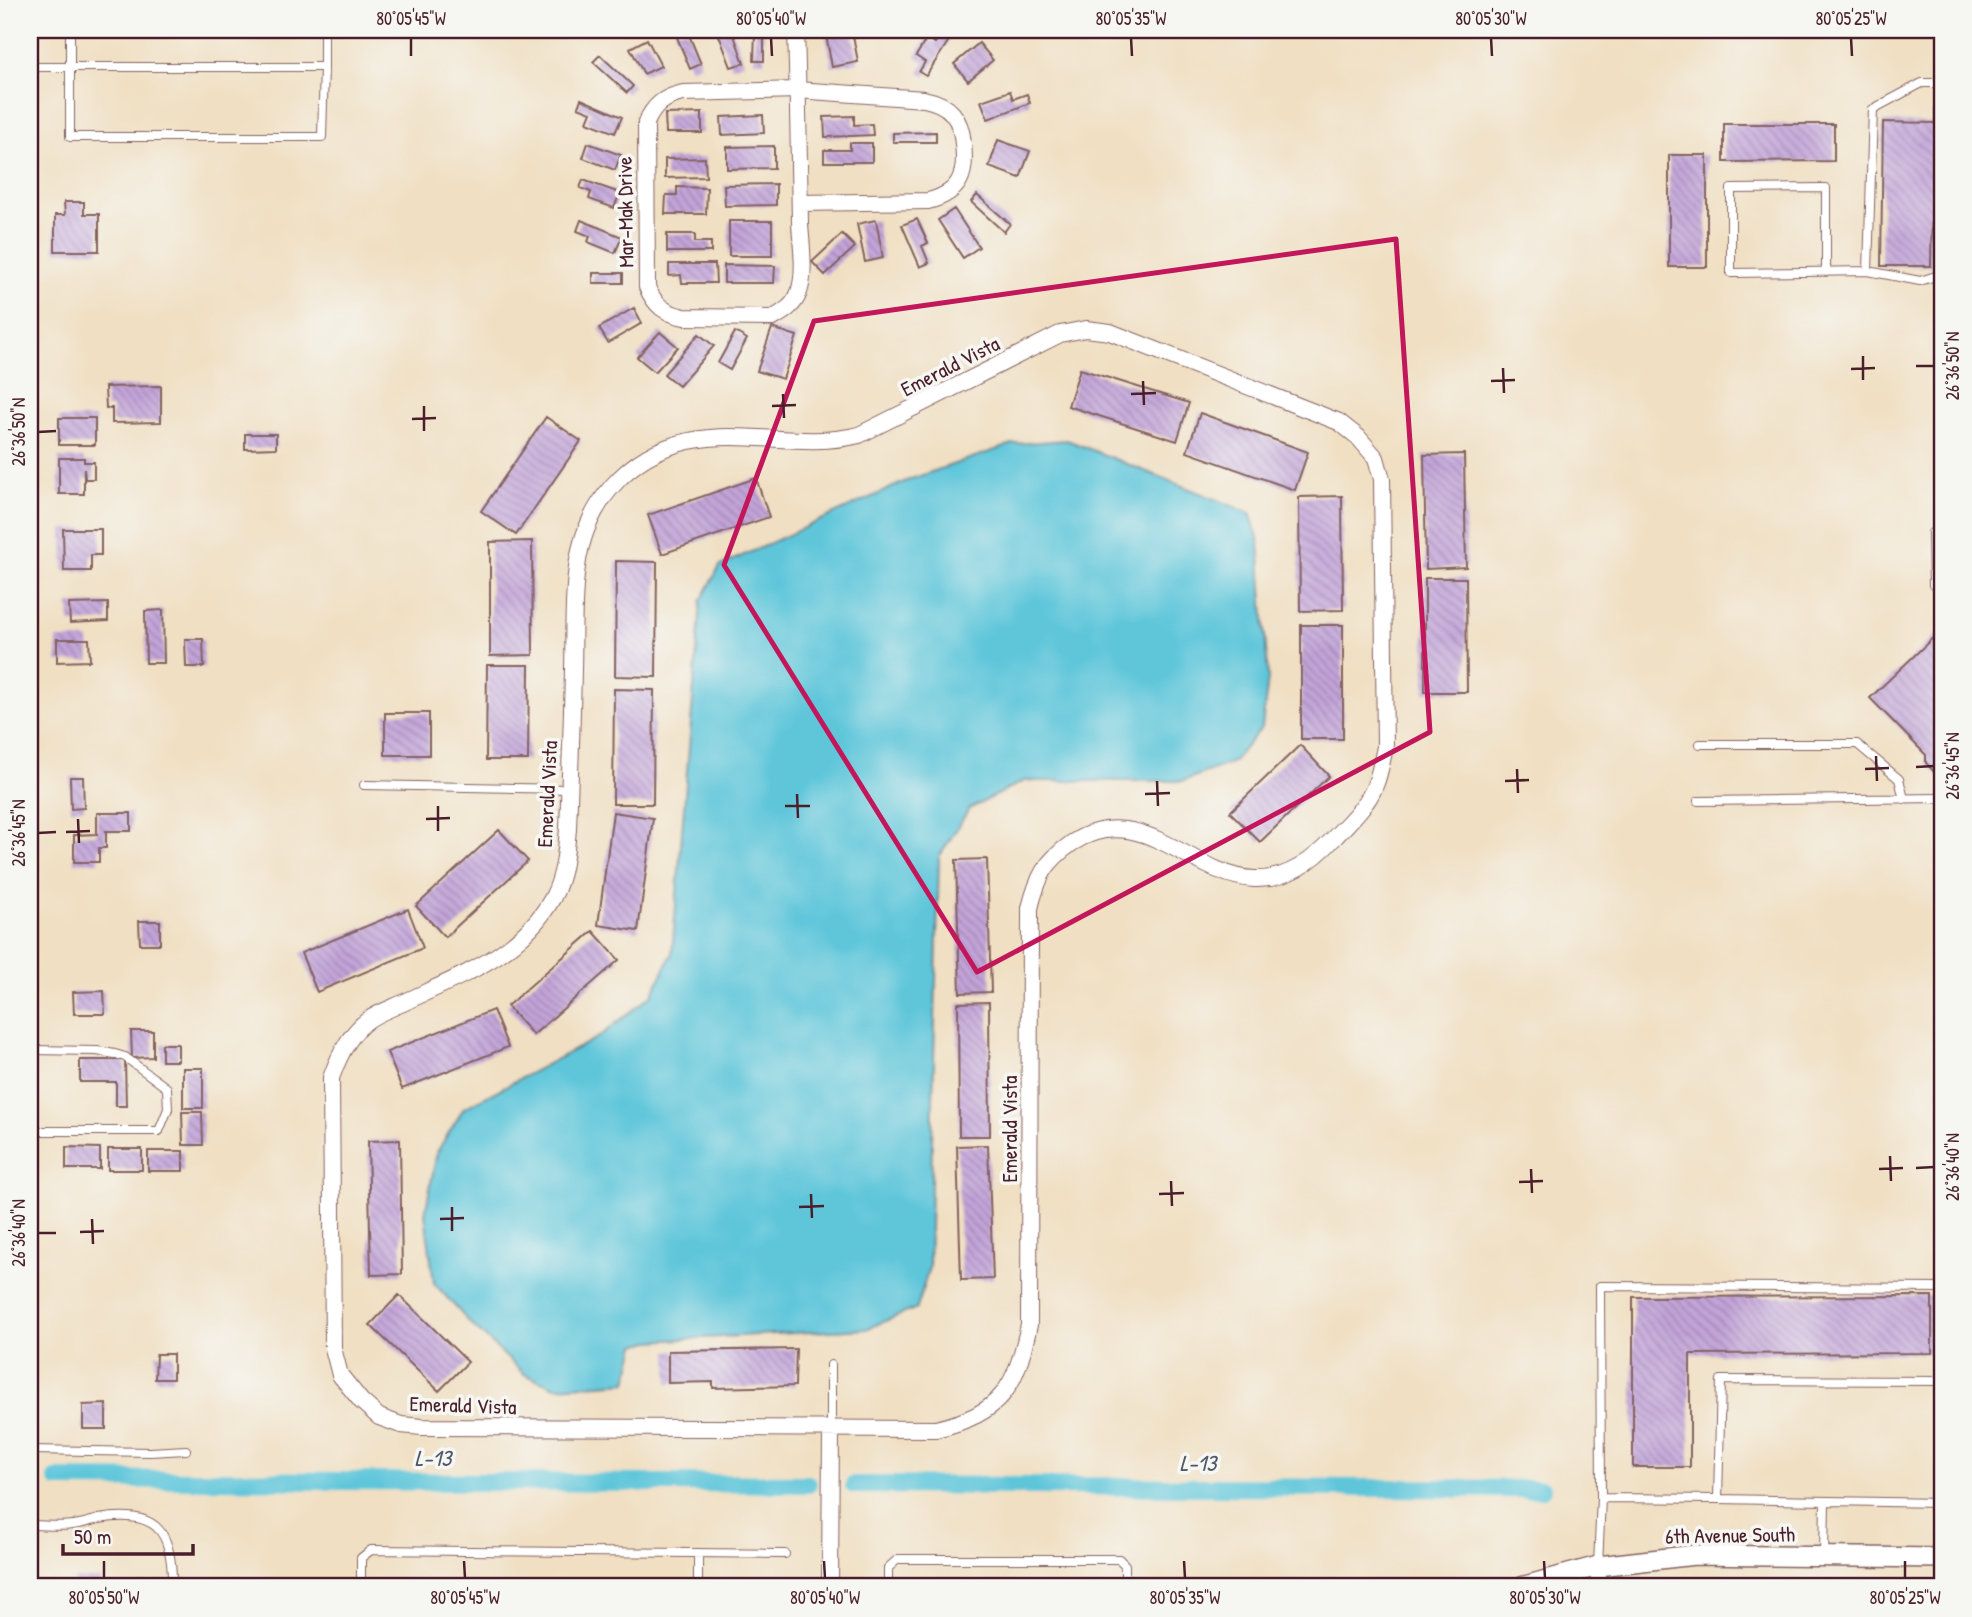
<svg xmlns="http://www.w3.org/2000/svg" width="1972" height="1617" viewBox="0 0 1972 1617" font-family="'Patrick Hand',sans-serif">
  <style>
    .water { fill: #5ec6da; stroke: #547282; stroke-width: 2 }
    .lines { fill: none; stroke-linecap: round; stroke-linejoin: round }
    .canal { stroke: #5ec6da; stroke-width: 18 }
    .building { fill: url(#building-back-hatch) }
    .service-casing { stroke: #846260; stroke-width: 10 }
    .minor-casing { stroke: #846260; stroke-width: 18 }
    .tertiary-casing { stroke: #846260; stroke-width: 22 }
    .service { stroke: #fff; stroke-width: 8 }
    .minor { stroke: #fff; stroke-width: 16 }
    .tertiary { stroke: #fff; stroke-width: 19 }
    .marked { fill: none; stroke: #c2185b; stroke-width: 5; stroke-linejoin: round }
    .ticks { fill: none; stroke: #4a1f2b; stroke-width: 2.5 }
    .labels { text-anchor: middle; dominant-baseline: central; stroke-width: 7; stroke-linejoin: round; paint-order: stroke }
    .street-label { font-size: 21px; fill: #4a1f2b; stroke: #f6f6f2 }
    .water-label { font-size: 23px; font-style: italic; fill: #515968; stroke: #f6f6f2 }
    .neatline { fill: none; stroke: #4a1f2b; stroke-width: 2.5 }
    .ticks-label { font-size: 18px; text-anchor: middle; fill: #4a1f2b }
  </style>
  <defs>
    <pattern id="building-back-hatch" width="6" height="6" patternUnits="userSpaceOnUse" patternTransform="scale(1.75)"><rect width="6" height="6" fill="#c2a4d9"/><path d="M-1 5l2 2M0 0l6 6M5-1l2 2" fill="none" stroke="#a085b0"/></pattern>
  </defs>
  <rect width="100%" height="100%" fill="#f6f6f2"/>
  <filter id="ink" filterUnits="userSpaceOnUse"><feTurbulence type="fractalNoise" baseFrequency=".0143" numOctaves="2"/><feDisplacementMap in="SourceGraphic" scale="14" xChannelSelector="R" yChannelSelector="G"/><feConvolveMatrix kernelMatrix="1 2 1 2 8 2 1 2 1" color-interpolation-filters="sRGB"/></filter>
  <filter id="wash" filterUnits="userSpaceOnUse"><feTurbulence type="fractalNoise" baseFrequency=".00686" numOctaves="4" result="noise"/><feDisplacementMap in="SourceGraphic" scale="28" xChannelSelector="R" yChannelSelector="G"/><feGaussianBlur stdDeviation="1.57" result="paint"/><feColorMatrix in="noise" values="0 0 0 0 0 0 0 0 0 0 0 0 0 0 0 0 0 1.4 0 .05"/><feComposite in="paint" operator="in"/></filter>
  <g filter="url(#wash)">
    <rect width="100%" height="100%" fill="#f0dfc2"/>
    <path class="water" d="M1067,440L1250,513L1259,541L1268,678L1262,727L1233,762L1183,781H1024L969,809L939,857L929,1267L917,1308L866,1329L650,1341L636,1345L627,1382L556,1387L524,1374L469,1322L434,1283L425,1214L437,1152L464,1108L599,1037L652,995L672,954L701,601L720,566L911,479L1013,444Z"/>
    <g class="lines">
      <path class="canal" d="M57,1479L808,1484
        M854,1485L1542,1489"/>
    </g>
    <g id="blocks">
      <path class="building" d="M674,30H687L701,64L690,69Z
        M717,30H732L744,63L731,67Z
        M755,30H764V61H754Z
        M825,30H852L858,62L832,67Z
        M943,30L955,31L926,76L919,72L925,62L916,56L927,38L935,43Z
        M647,39L661,66L644,74L630,48Z
        M979,43L993,60L968,81L954,64Z
        M600,55L633,86L627,93L593,62Z
        M1935,89H1942V136L1933,145L1931,266H1881L1883,122L1935,123Z
        M1010,91L1013,99L1027,94L1030,103L988,119L981,101Z
        M581,99L622,117L615,133L587,122L591,112L578,107Z
        M702,113V133H666L665,114Z
        M763,115L764,133L722,135L721,117Z
        M854,116V125L872,124L873,135L825,137L824,117Z
        M1724,124H1834V161L1724,162Z
        M936,132V142H893V133Z
        M998,140L1030,151L1020,178L989,167Z
        M588,143L621,155L615,170L583,158Z
        M850,143H872V162H824V150H850Z
        M774,146V168L727,169V147Z
        M1669,155H1707V267H1669Z
        M705,158L706,177L665,178V159Z
        M583,180L620,193L614,208L589,199L591,192L580,188Z
        M776,184V205L725,206L724,185Z
        M677,187L707,188L706,214H665L666,195H677Z
        M977,195L1010,224L1004,232L971,202Z
        M64,202H84V214H99V251H55V215H65Z
        M954,209L979,247L963,258L938,220Z
        M917,219L928,243L922,246L929,263L920,267L902,225Z
        M581,220L622,237L615,253L588,242L590,236L577,231Z
        M876,220L883,258L865,262L857,224Z
        M729,221H772V256H729Z
        M667,234H695V242H711V252H667Z
        M842,234L855,247L825,275L812,262Z
        M669,264H715L716,283H682L681,275L669,276Z
        M724,265L775,266L774,283H724Z
        M593,273H623V283H593Z
        M634,308L642,323L608,343L599,328Z
        M772,328L797,336L783,379L757,371Z
        M660,332L678,347L655,372L637,357Z
        M735,332L747,339L730,370L718,363Z
        M699,334L714,346L679,386L664,374Z
        M1080,369L1189,403L1177,441L1068,406Z
        M161,386V422L112,423V408H106L105,387Z
        M1200,413L1308,452L1295,490L1187,452Z
        M546,417L581,441L516,535L481,511Z
        M59,418H95V445H59Z
        M245,434H276V448L245,449Z
        M1464,454L1466,567L1426,569L1424,455Z
        M59,458H84V462H94V479H85L84,469V494H59Z
        M756,478L769,517L662,554L648,515Z
        M1342,496L1343,610L1300,611L1299,497Z
        M63,529H101V555H91V571H64Z
        M532,541L533,655L490,656V542Z
        M616,561L657,562L656,677L615,676Z
        M1425,578H1466L1467,692H1425Z
        M108,603V621L70,623L69,604Z
        M163,610L164,663H146L145,611Z
        M1301,625H1343V739H1301Z
        M1942,629V780L1926,763V755L1870,698Z
        M57,639H89L90,661L57,662Z
        M185,639H203L204,667H186Z
        M487,665H529L528,760H486Z
        M614,689L654,690L653,804H613Z
        M385,713H429V755H385Z
        M1300,745L1329,776L1260,842L1230,812Z
        M70,777H83L84,808L71,809Z
        M613,812L653,818L638,931L598,925Z
        M97,813H131V831H106V848H99V862H74V835L97,834Z
        M499,830L528,861L445,937L416,906Z
        M987,859L991,992L960,993L956,860Z
        M408,909L423,948L317,992L301,953Z
        M139,921H160V944H140Z
        M593,931L619,960L533,1035L507,1006Z
        M104,991L105,1014H74L73,992Z
        M989,1002L990,1136H959L958,1003Z
        M493,1010L508,1047L402,1089L387,1052Z
        M131,1031H153V1057L132,1058Z
        M162,1044H178V1061H162Z
        M80,1060H125L126,1106H116V1082H80Z
        M183,1068H203V1108H183Z
        M182,1112H202L203,1145H183Z
        M400,1140L402,1274L371,1275L368,1141Z
        M988,1145L993,1279L961,1280L957,1146Z
        M66,1147L100,1148V1169H66Z
        M108,1149H142V1170H108Z
        M148,1151H183V1171H148Z
        M399,1295L468,1362L439,1391L370,1325Z
        M1932,1296V1353L1690,1354V1467H1633V1297Z
        M796,1349L795,1386L713,1388V1382L668,1383V1351Z
        M156,1354H173V1379H155Z
        M106,1404V1429H83V1405Z
        M74,1579H100V1587H74Z"/>
    </g>
  </g>
  <g filter="url(#ink)">
    <use href="#blocks" fill-opacity="0" stroke="#846260" stroke-width="2"/>
    <g class="lines">
      <g class="service-casing">
        <path id="service" d="M70,30V137H322L324,67
          M30,67H324V30
          M1868,271L1920,281L1942,274
          M1826,272V188L1731,189V273L1868,271L1873,109L1922,83H1942
          M1942,533H1932L1933,585H1942
          M1700,744H1857L1899,779L1904,799
          M364,785L570,789
          M1698,801L1942,798
          M30,1050L97,1051L115,1054L125,1057L167,1088L168,1109L159,1131H30
          M831,1365V1429
          M30,1450L150,1452L186,1450
          M1601,1498L1600,1286L1942,1288
          M1718,1499L1942,1503
          M1937,1503L1942,1350
          M30,1525C44,1525 59,1527 73,1525C82,1524 91,1521 99,1519C158,1509 173,1532 172,1587
          M1824,1557L1825,1501
          M1598,1566L1606,1587
          M361,1587V1558L371,1550L785,1554
          M698,1587V1553
          M888,1587V1568L898,1559H1119L1125,1565V1587
          M1593,1587L1598,1566L1601,1498L1718,1499L1721,1380L1942,1381"/>
      </g>
      <g class="minor-casing">
        <path id="minor" d="M796,30C798,94 799,158 800,223C801,244 806,272 799,292C795,305 784,312 773,318L684,317C665,313 655,306 647,287L646,123C654,105 664,97 683,93L797,90L924,99C950,104 961,118 963,144C967,175 960,193 928,201L800,203
          M1086,329L1110,332L1339,422L1358,437L1376,458L1382,479L1385,747C1381,765 1378,786 1366,802C1357,815 1345,826 1334,838C1228,954 1166,781 1072,843C1045,862 1038,876 1030,908L1029,1325C1015,1389 1002,1413 936,1429L422,1427L401,1425L379,1417L361,1401L340,1375L333,1348L331,1078C338,1058 350,1033 368,1020C379,1012 395,1007 407,1001C462,975 522,954 553,897C564,876 566,852 568,829C570,776 572,722 573,669C574,636 572,600 577,567C585,505 627,454 689,441C744,429 803,449 859,435L1060,334Z
          M830,1587L831,1429"/>
      </g>
      <g class="tertiary-casing">
        <path id="tertiary" d="M1521,1587L1598,1566L1695,1555L1942,1558"/>
      </g>
      <use href="#service" class="service"/>
      <use href="#minor" class="minor"/>
      <use href="#tertiary" class="tertiary"/>
    </g>
  </g>
  <path class="marked" d="M1396,239L1430,732L977,972L724,565L814,321Z"/>
  <path class="ticks" d="M411,38V56M771,38L772,56M1131,38L1132,56M1491,38L1492,56M1851,38L1852,56M1863,356V380M1916,366H1934M1503,368L1504,393M1851,369L1875,368M1143,381L1144,405M1491,381L1515,380M783,394L784,418M1131,394L1156,393M424,406V431M772,406L796,405M412,419L436,418M38,432L56,431M1876,756L1877,781M1916,767L1934,766M1517,769L1518,793M1865,769L1889,768M1157,781L1158,806M1505,781L1529,780M797,794L798,818M1145,794L1170,793M438,806V831M785,806H810M78,819L79,843M426,819L450,818M66,832L90,831M38,833L56,832M1890,1156L1891,1181M1916,1168L1934,1167M1531,1169L1532,1193M1879,1169L1903,1168M1171,1181L1172,1206M1519,1182L1543,1181M811,1194L812,1218M1159,1194L1184,1193M452,1207V1231M799,1207L824,1206M92,1219L93,1244M440,1219L464,1218M80,1232L104,1231M38,1233H56M104,1561V1578M464,1561L465,1578M824,1561L825,1578M1184,1561L1185,1578M1544,1561L1545,1578M1905,1561V1578"/>
  <g class="labels">
    <g class="street-label">
      <text transform="translate(625 212) rotate(-91)">Mar-Mak Drive</text>
      <text transform="translate(950 366) rotate(-27)">Emerald Vista</text>
      <text transform="translate(547 794) rotate(-87)">Emerald Vista</text>
      <text transform="translate(1009 1129) rotate(-90)">Emerald Vista</text>
      <text transform="translate(463 1405) rotate(2)">Emerald Vista</text>
      <text transform="translate(1730 1535) rotate(-1)">6th Avenue South</text>
    </g>
    <g class="water-label">
      <text x="433" y="1457">L-13</text>
      <text x="1198" y="1462">L-13</text>
    </g>
  </g>
  <rect width="1972" height="1617" fill="none" stroke="#f6f6f2" stroke-width="77"/>
  <path d="M63 1544v10h130v-10" fill="none" stroke="#4a1f2b" stroke-width="3.5"/>
  <text x="74" y="1544" font-size="21" fill="#4a1f2b" stroke="#f6f6f2" stroke-width="5" paint-order="stroke">50 m</text>
  <rect x="38" y="38" width="1896" height="1540" class="neatline"/>
  <g class="ticks-label">
    <text x="411" y="25">80°05'45"W</text>
    <text x="771" y="25">80°05'40"W</text>
    <text x="1131" y="25">80°05'35"W</text>
    <text x="1491" y="25">80°05'30"W</text>
    <text x="1851" y="25">80°05'25"W</text>
    <text transform="translate(1953 366) rotate(-90)" y="6">26°36'50"N</text>
    <text transform="translate(19 432) rotate(-90)" y="6">26°36'50"N</text>
    <text transform="translate(1953 766) rotate(-90)" y="6">26°36'45"N</text>
    <text transform="translate(19 833) rotate(-90)" y="6">26°36'45"N</text>
    <text transform="translate(1953 1167) rotate(-90)" y="6">26°36'40"N</text>
    <text transform="translate(19 1233) rotate(-90)" y="6">26°36'40"N</text>
    <text x="104" y="1604">80°05'50"W</text>
    <text x="465" y="1604">80°05'45"W</text>
    <text x="825" y="1604">80°05'40"W</text>
    <text x="1185" y="1604">80°05'35"W</text>
    <text x="1545" y="1604">80°05'30"W</text>
    <text x="1905" y="1604">80°05'25"W</text>
  </g>
</svg>
